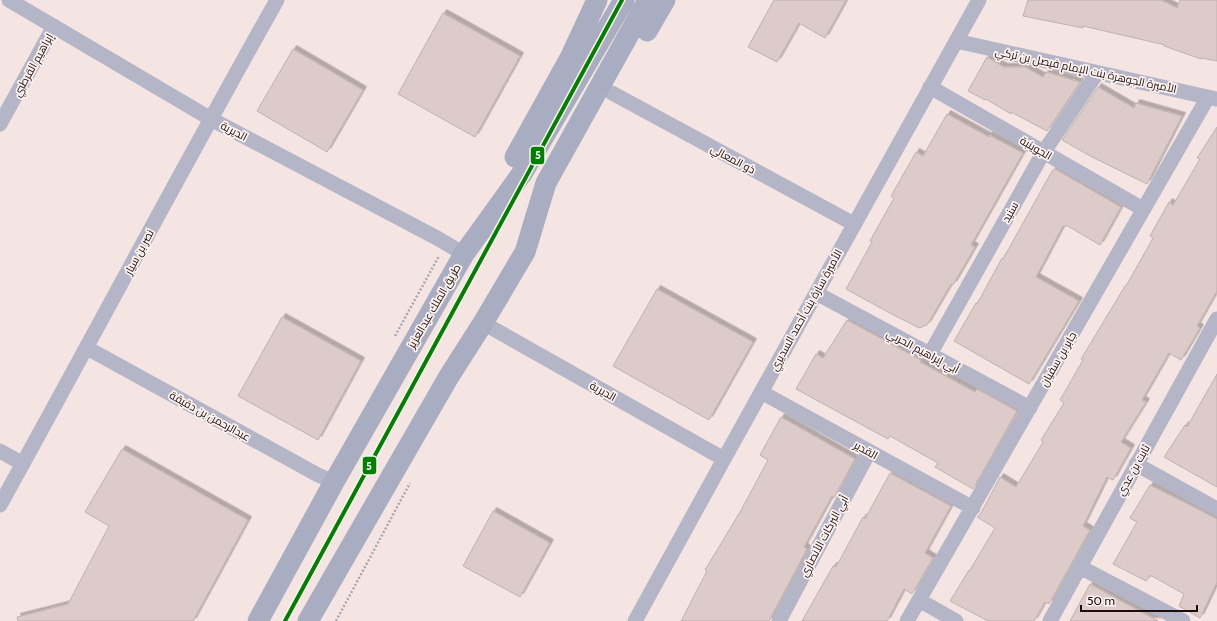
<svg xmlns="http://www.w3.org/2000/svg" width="1217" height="621" viewBox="0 0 1217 621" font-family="Cabin,Cairo,sans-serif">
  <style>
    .building { fill: #dccbc8; stroke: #c1b1ae; filter: url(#shadow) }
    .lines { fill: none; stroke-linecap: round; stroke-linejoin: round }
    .path { stroke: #a9a8b2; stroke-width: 2.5; stroke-dasharray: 2 2; stroke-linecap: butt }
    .minor { stroke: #b4b6c8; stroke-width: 15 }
    .secondary { stroke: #a9adc1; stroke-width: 21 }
    .metro-1-casing { stroke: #fcf2f0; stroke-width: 7 }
    .metro-1 { stroke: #008000; stroke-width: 4 }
    .labels { text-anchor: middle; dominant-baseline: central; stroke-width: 3.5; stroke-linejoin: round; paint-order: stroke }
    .street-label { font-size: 11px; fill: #1d0d0a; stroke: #fcf2f0 }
    .line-badge { stroke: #fcf2f0; stroke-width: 1.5 }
    .badge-label { font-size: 11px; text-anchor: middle; font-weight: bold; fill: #fff }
  </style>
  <defs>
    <filter id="shadow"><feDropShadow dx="3.5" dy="-3.5" stdDeviation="0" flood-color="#0004"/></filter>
  </defs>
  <rect width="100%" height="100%" fill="#f5e5e2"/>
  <path class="building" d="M774,0H846L825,38L799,23L777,62L748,47Z
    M1028,0H1161L1177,8L1180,0H1217V61L1201,58V59L1164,46L1165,45L1083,26V28L1023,16Z
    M443,13L520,56L475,137L398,94Z
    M293,49L363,90L327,152L257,111Z
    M987,57L1004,67H1025L1043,77L1046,72L1080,82L1047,131L1011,112V114L986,99L985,100L968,91Z
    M1098,87L1134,108L1136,103L1182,116L1147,184L1092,157L1062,140Z
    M947,114L989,137V135L1023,153L971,245L975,247L953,285L951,284L927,325L919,328L886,311L846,289L872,242L870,241L894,198L891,196L916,152L923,156Z
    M1217,127V291L1197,326L1200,328L1181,360L1169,353L1142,400L1146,402L1121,442L1131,448L1113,480L1107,477L1083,526L1090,530L1049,604L1045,602L1034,621H988L950,601L969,570H970L995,528L977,517L981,513L1000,477L1016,487L1043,442L1041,440L1064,403L1060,400L1083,360L1081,359L1125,286H1126L1153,238L1150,236L1169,202L1173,205L1200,159L1197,158Z
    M1055,169L1121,207L1100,245L1066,225L1065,227L1063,226L1036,277L1079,301L1029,384L954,341L976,303L977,304L1002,258L1003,259L1052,171Z
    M657,289L753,342L709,420L613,366Z
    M282,317L361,361L318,440L238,396Z
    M847,320L921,360L920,362L975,392L977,389L1017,411L973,489L935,467L938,463L890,436L888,439L796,389L816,354L823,358Z
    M1217,374V487L1164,457L1185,425L1187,427Z
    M781,417L855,459L834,498L832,496L804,547L807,549L769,621H681L707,571L705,570L740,512L768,460L760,455Z
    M122,449L248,520L193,621H18L17,617L68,604L109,526L85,512Z
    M890,473L951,506L925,553L933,558L912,594L904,589L887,621H802L833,566L836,567L863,517L865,519Z
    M1150,485L1192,506L1217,519V582L1200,618L1179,606L1184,594L1150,575L1146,581L1113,564L1137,522L1130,518Z
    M493,511L550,543L520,597L463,566Z
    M1090,584L1158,621H1070Z"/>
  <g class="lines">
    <path class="path" d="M395,336L439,256
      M336,621L410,483"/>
    <path class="minor" d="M9,0L211,119L437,238L464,254
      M956,41L1216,99
      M930,87L1143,209
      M612,93L854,224
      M0,124L54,26
      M816,293L1030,408
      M483,323L724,459
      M87,348L318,475L334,482
      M930,354L1043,153L1097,73
      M761,392L973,508
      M0,451L23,464
      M1136,464L1217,509
      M0,505C93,337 183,167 277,0
      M1080,567L1183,621
      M919,600L956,621
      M635,621L724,459L979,0
      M779,621L869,452
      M907,621L1208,97
      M1050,621L1217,319"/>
    <path class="secondary" d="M647,31L665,0
      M515,157L571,56L597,0
      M258,621L334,482L464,254L523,172L624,0
      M308,621L448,378L483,323L525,252L546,183L648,0"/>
    <g class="metro-1-casing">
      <path id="metro-1" d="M285,621L622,0"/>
    </g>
    <use href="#metro-1" class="metro-1"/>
  </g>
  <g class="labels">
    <g class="street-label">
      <text transform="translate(33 65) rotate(-61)">إبراهيم القرطبي</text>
      <text transform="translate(1086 70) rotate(12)">الأميرة الجوهرة بنت الإمام فيصل بن تركي</text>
      <text transform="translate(234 131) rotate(28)">الديرية</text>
      <text transform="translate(1036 148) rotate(30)">الجوينبة</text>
      <text transform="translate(733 159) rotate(28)">ذو المعالي</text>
      <text transform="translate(1010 212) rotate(-61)">سنيد</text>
      <text transform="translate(139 252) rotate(-62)">نصر بن سيار</text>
      <text transform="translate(434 306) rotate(-60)">طريق الملك عبدالعزيز</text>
      <text transform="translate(806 310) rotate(-61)">الأميرة سارة بنت أحمد السديري</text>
      <text transform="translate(923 351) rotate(28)">أبي إبراهيم الحربي</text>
      <text transform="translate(1058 359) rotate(-60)">جابر بن سفيان</text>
      <text transform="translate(603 391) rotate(29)">الديرية</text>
      <text transform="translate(210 416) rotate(29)">عبدالرحمن بن دقيقة</text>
      <text transform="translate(866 450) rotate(29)">القدير</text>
      <text transform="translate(1133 470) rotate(-61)">ثابت بن عدي</text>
      <text transform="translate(824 536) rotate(-62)">أبي البركات الأنصاري</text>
    </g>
  </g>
  <g class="line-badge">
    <rect x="530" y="146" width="15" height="19" rx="4" fill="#008000"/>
    <rect x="362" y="456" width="15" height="19" rx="4" fill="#008000"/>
  </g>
  <g class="badge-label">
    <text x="538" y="159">5</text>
    <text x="369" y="470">5</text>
  </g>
  <path d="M1081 605v6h116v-6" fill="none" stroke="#1d0d0a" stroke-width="2"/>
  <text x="1087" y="605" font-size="12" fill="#1d0d0a" stroke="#fcf2f0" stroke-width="3" paint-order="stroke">50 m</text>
</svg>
